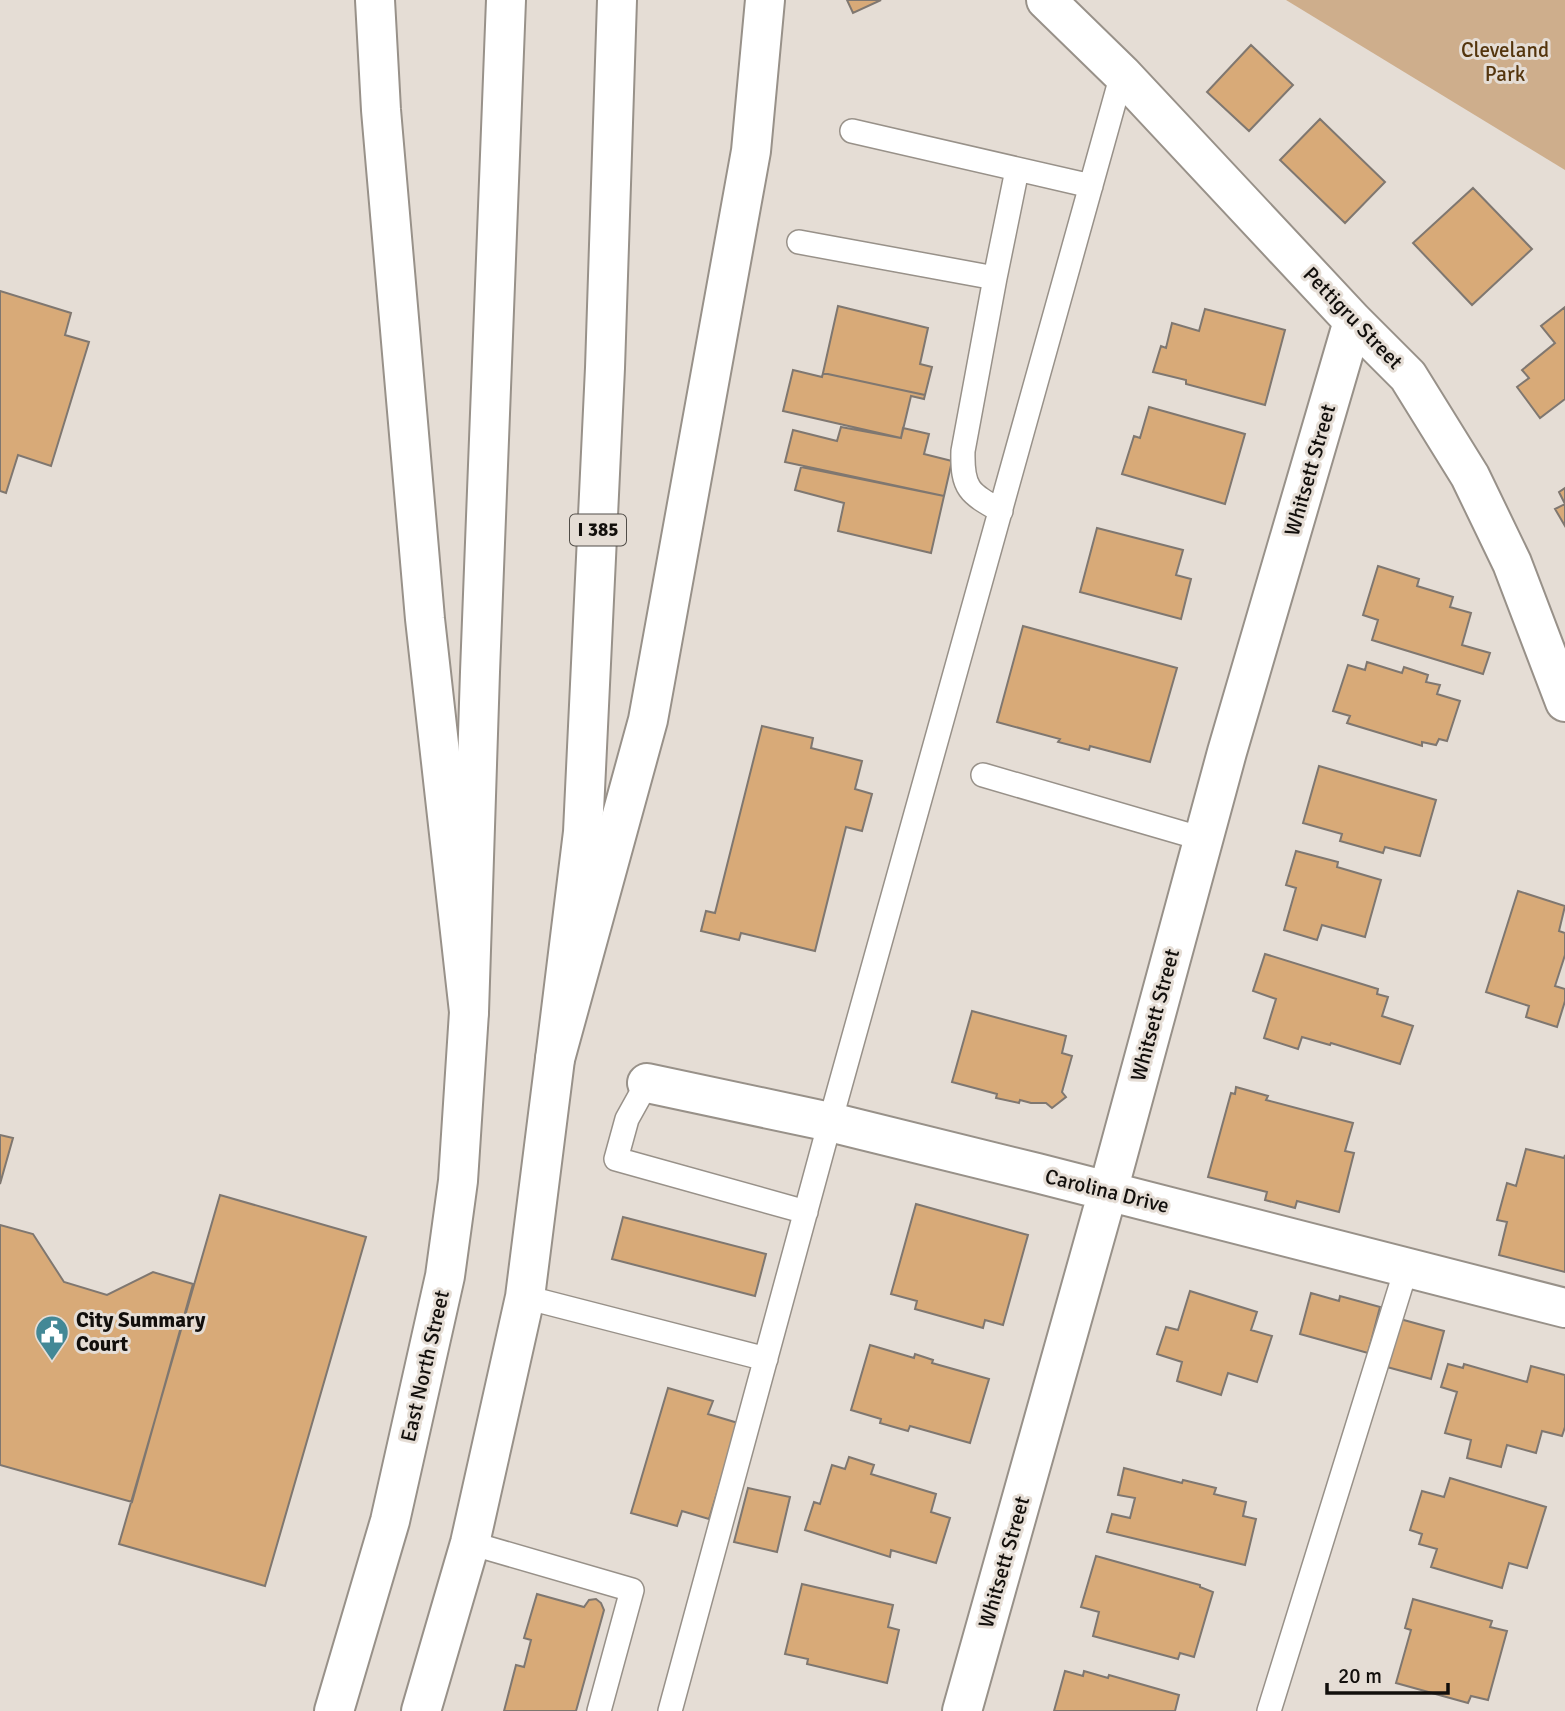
<svg xmlns="http://www.w3.org/2000/svg" width="1565" height="1711" viewBox="0 0 1565 1711" font-family="Signika,sans-serif">
  <style>
    .green { fill: #ceae8c }
    .building { fill: #d8aa78; stroke: #7f7770; stroke-width: 2 }
    .lines { fill: none; stroke-linecap: round; stroke-linejoin: round }
    .service-casing { stroke: #989189; stroke-width: 26 }
    .minor-casing { stroke: #989189; stroke-width: 42 }
    .trunk-casing { stroke: #989189; stroke-width: 42 }
    .motorway-casing { stroke: #989189; stroke-width: 42 }
    .service { stroke: #fff; stroke-width: 23 }
    .minor { stroke: #fff; stroke-width: 38 }
    .trunk { stroke: #fff; stroke-width: 38 }
    .motorway { stroke: #fff; stroke-width: 38 }
    .labels { text-anchor: middle; dominant-baseline: central; stroke-width: 6; stroke-linejoin: round; paint-order: stroke }
    .shield { fill: #e5ddd5; stroke: #514d48; stroke-width: 2 }
    .shield-label { font-size: 19px; font-weight: bold; fill: #120f0c }
    .park-label { font-size: 21px; fill: #54350d; stroke: #e5ddd5 }
    .street-label { font-size: 21px; fill: #120f0c; stroke: #e5ddd5 }
    .poi-label { font-size: 21px; font-weight: bold; fill: #120f0c; stroke: #e5ddd5; text-anchor: start }
  </style>
  <rect width="100%" height="100%" fill="#e5ddd5"/>
  <path class="green" d="M1286,0H1565V170Z"/>
  <path class="building" d="M847,0H881L853,13Z
    M1251,45L1293,85L1249,131L1207,92Z
    M1320,119L1385,182L1345,223L1280,160Z
    M1473,188L1532,249L1472,305L1413,243Z
    M0,291L71,313L65,335L89,342L51,466L18,455L6,493L0,491Z
    M838,306L928,328L920,364L932,367L925,395L823,373Z
    M1565,307V399L1540,418L1517,387L1529,378L1522,370L1555,343L1541,326Z
    M1205,309L1285,330L1265,405L1186,384V380L1153,372L1161,346L1166,348L1172,323L1199,331Z
    M793,370L822,377L823,373L925,395L924,399L911,396L901,438L783,411Z
    M1149,407L1245,434L1225,504L1122,474L1134,436L1140,438Z
    M841,427L901,438L903,428L929,434L924,454L952,461L944,496L785,462L793,430L837,441Z
    M801,467L944,496L931,553L838,531L844,503L795,490Z
    M1565,488V504L1559,492Z
    M1565,504V526L1555,509Z
    M1097,528L1183,550L1176,575L1191,579L1181,619L1080,592Z
    M1378,566L1419,579L1417,586L1453,597L1450,607L1471,613L1462,645L1490,653L1483,674L1372,640L1378,620L1363,615Z
    M1023,626L1177,668L1150,762L1090,746L1089,750L1058,742L1060,739L997,722Z
    M1367,662L1402,673L1404,667L1428,675L1426,682L1440,685L1437,694L1460,701L1447,741L1439,739L1436,745L1422,742V746L1347,723L1350,716L1333,711L1348,665L1365,670Z
    M762,726L813,738L811,748L862,761L855,789L872,794L862,831L846,827L815,951L741,933L739,940L701,931L706,911L715,913Z
    M1319,766L1436,800L1420,856L1385,847L1383,853L1340,841L1342,834L1303,823Z
    M1296,851L1338,862L1337,867L1381,880L1365,937L1322,925L1317,940L1284,930L1296,888L1286,885Z
    M1518,891L1565,906L1559,931L1565,933V955L1555,986L1565,989V1001L1557,1027L1526,1017L1529,1006L1486,992Z
    M1265,954L1378,989L1377,994L1388,997L1382,1016L1413,1026L1400,1064L1331,1043L1330,1045L1302,1037L1298,1049L1264,1038L1276,999L1253,991Z
    M972,1011L1066,1036L1062,1053L1072,1056L1062,1092L1066,1097L1052,1108L1046,1103H1031L1020,1100L1019,1103L996,1098L997,1094L952,1082Z
    M1236,1087L1268,1096L1266,1100L1353,1123L1345,1151L1354,1153L1339,1212L1297,1201L1295,1208L1265,1200L1267,1192L1208,1177L1231,1093L1235,1094Z
    M0,1135L13,1138L0,1184Z
    M1526,1149L1564,1158L1565,1155V1272L1499,1255L1507,1222L1497,1220L1507,1183L1516,1186Z
    M220,1195L366,1237L265,1586L119,1544Z
    M916,1204L1028,1235L1003,1325L985,1320L983,1328L915,1309L917,1301L891,1294Z
    M623,1217L766,1254L755,1296L612,1259Z
    M0,1225L33,1234L64,1282L107,1295L153,1272L193,1284L132,1502L0,1465Z
    M1190,1291L1257,1312L1251,1330L1272,1336L1257,1382L1228,1373L1221,1395L1177,1381L1182,1362L1157,1354L1166,1327L1178,1330Z
    M1311,1293L1339,1301L1340,1296L1380,1307L1368,1353L1300,1334Z
    M1400,1319L1444,1331L1431,1379L1387,1367Z
    M870,1345L914,1358L915,1354L933,1360L932,1363L989,1379L970,1443L910,1426L908,1431L880,1423L881,1419L851,1410Z
    M1448,1364L1463,1368L1464,1364L1527,1382L1531,1366L1565,1375V1427L1562,1436L1542,1431L1536,1453L1507,1445L1501,1467L1467,1458L1471,1440L1445,1433L1457,1392L1441,1387Z
    M668,1388L713,1401L708,1414L738,1423L709,1519L682,1511L677,1526L631,1513Z
    M849,1457L874,1465L871,1474L936,1494L931,1512L950,1518L936,1563L891,1550L890,1557L805,1530L814,1502L820,1504L832,1465L845,1469Z
    M1124,1468L1182,1483L1183,1480L1216,1488L1214,1494L1246,1502L1243,1516L1256,1519L1245,1565L1107,1532L1112,1514L1130,1518L1135,1498L1118,1495Z
    M1450,1478L1546,1507L1527,1568L1509,1563L1502,1588L1431,1567L1437,1549L1419,1544L1422,1534L1410,1530L1422,1491L1444,1497Z
    M748,1488L790,1497L777,1552L734,1542Z
    M1096,1556L1200,1585V1587L1213,1592L1194,1657L1180,1653L1178,1659L1093,1636L1099,1612L1081,1607Z
    M802,1584L893,1605L888,1627L899,1630L887,1683L807,1664L808,1659L785,1654Z
    M537,1594L584,1607L589,1600L596,1599L601,1603L604,1610L576,1711H504L516,1665L524,1667L531,1640L524,1638Z
    M1413,1599L1492,1621L1490,1627L1507,1631L1488,1700L1471,1696L1468,1703L1396,1683L1411,1630L1405,1628Z
    M1065,1671L1083,1676L1084,1671L1108,1678L1109,1675L1179,1695L1175,1711H1054Z"/>
  <g class="lines">
    <g class="service-casing">
      <path id="service" d="M852,131L1091,186
        M799,242L995,278L1017,170
        M995,278L963,451C962,489 969,493 1001,511
        M983,775L1203,839
        M647,1083L627,1119L616,1159L806,1212
        M525,1297L766,1359
        M470,1543L632,1590L599,1711
        M670,1711L830,1122L1122,74
        M1269,1711L1407,1266"/>
    </g>
    <g class="minor-casing">
      <path id="minor" d="M1046,0L1122,74L1353,321L1408,376L1470,476L1512,563L1565,702
        M647,1083L830,1122L1037,1173L1565,1308
        M962,1711L1108,1191L1227,752L1353,321"/>
    </g>
    <g class="trunk-casing">
      <path id="trunk" d="M334,1711L390,1521L445,1276L458,1181L469,1012L425,619L381,110L375,0
        M421,1711L470,1543L525,1297L555,1059L648,720L751,151L765,0"/>
    </g>
    <g class="motorway-casing">
      <path id="motorway" d="M469,1012L480,672L506,0
        M555,1059L583,832L605,368L617,0"/>
    </g>
    <use href="#service" class="service"/>
    <use href="#minor" class="minor"/>
    <use href="#trunk" class="trunk"/>
    <use href="#motorway" class="motorway"/>
  </g>
  <defs>
    <g id="civic-pin" transform="scale(1.75)"><path d="M0 17L-7.5 6A9.5 9.5 0 1 1 7.5 6Z" fill="#438896" stroke="#e5ddd5"/><path d="M-.6-6.5H3V-4.5H.6V-3L4-1V1h2V6H-6V1h2V-1L-.6-3ZM-1.2 2.5V6h2.4V2.5Z" fill="#fff"/></g>
  </defs>
  <g fill-rule="evenodd">
    <use href="#civic-pin" x="52" y="1332"/>
  </g>
  <g class="labels">
    <rect class="shield" x="570" y="514.5" width="56" height="31" rx="5"/>
    <g class="shield-label">
      <text x="598" y="530">I 385</text>
    </g>
    <g class="park-label">
      <text x="1505" y="50">Cleveland<tspan x="1505" dy="24">Park</tspan></text>
    </g>
    <g class="street-label">
      <text transform="translate(1353 318) rotate(46)">Pettigru Street</text>
      <text transform="translate(1310 470) rotate(-74)">Whitsett Street</text>
      <text transform="translate(1155 1015) rotate(-75)">Whitsett Street</text>
      <text transform="translate(1107 1191) rotate(14)">Carolina Drive</text>
      <text transform="translate(425 1366) rotate(-77)">East North Street</text>
      <text transform="translate(1004 1562) rotate(-74)">Whitsett Street</text>
    </g>
    <g class="poi-label">
      <text x="76" y="1320">City Summary<tspan x="76" dy="24">Court</tspan></text>
    </g>
  </g>
  <path d="M1327 1683v10h121v-10" fill="none" stroke="#120f0c" stroke-width="3.5"/>
  <text x="1338" y="1683" font-size="21" fill="#120f0c" stroke="#e5ddd5" stroke-width="5" paint-order="stroke">20 m</text>
</svg>
